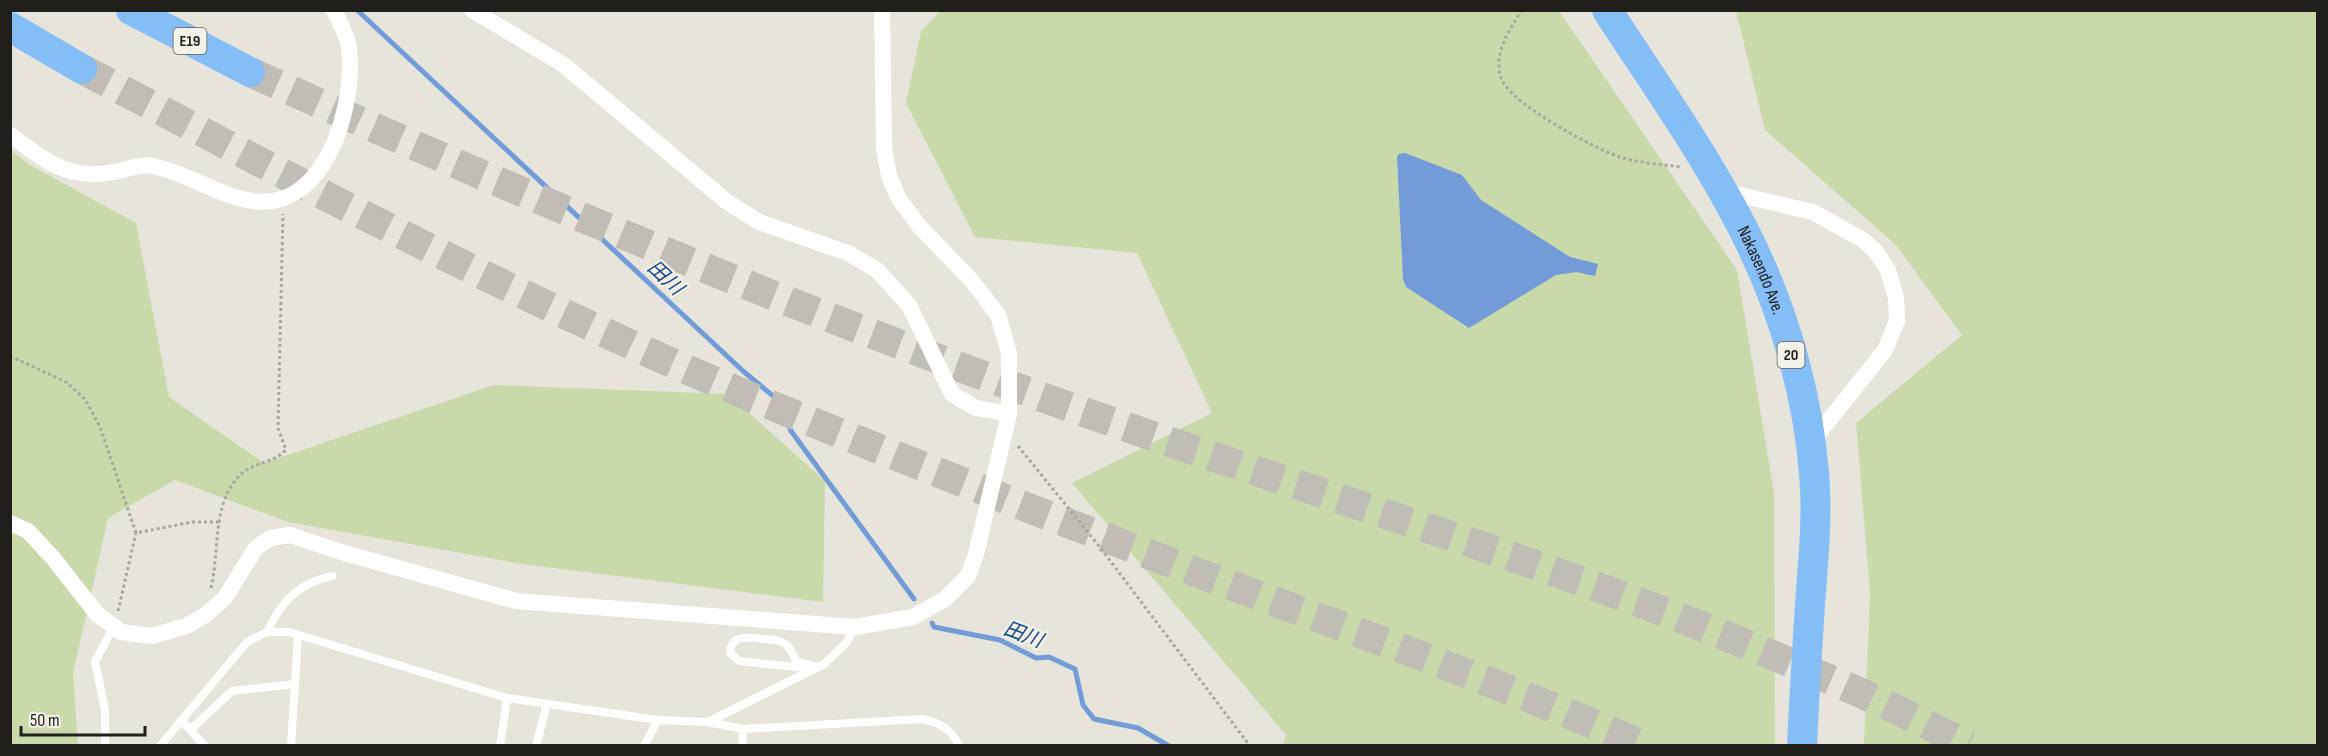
<svg xmlns="http://www.w3.org/2000/svg" width="2328" height="756" viewBox="0 0 2328 756" font-family="'Sofia Sans Condensed','Noto Sans JP',sans-serif">
  <style>
    .green { fill: #cad9aa }
    .water { fill: #729bd8 }
    .lines { fill: none; stroke-linecap: round; stroke-linejoin: round }
    .stream { stroke: #729bd8; stroke-width: 5 }
    .highway-tunnel { stroke: #bfbdb5; stroke-width: 30; stroke-dasharray: 30 15; stroke-linecap: butt }
    .path { stroke: #a9a69f; stroke-width: 3; stroke-dasharray: 3 3; stroke-linecap: butt }
    .lane { stroke: #fff; stroke-width: 8 }
    .street { stroke: #fff; stroke-width: 16 }
    .highway { stroke: #85bef7; stroke-width: 30 }
    .labels { text-anchor: middle; dominant-baseline: central; stroke-width: 4.5; stroke-linejoin: round; paint-order: stroke }
    .shield { fill: #f4f1e9; stroke: #605e5a; stroke-width: 1.5 }
    .shield-label { font-size: 16px; font-weight: bold; fill: #201f1c }
    .street-label { font-size: 18px; fill: #201f1c; stroke: #f4f1e9 }
    .water-label { font-size: 20px; font-style: italic; fill: #144790; stroke: #f4f1e9 }
  </style>
  <rect width="100%" height="100%" fill="#e7e4db"/>
  <path class="green" d="M940,11H1559L1737,270L1774,493L1775,745H1283L1286,735L1072,483L1212,413L1137,253L975,237L906,103L921,31Z
    M1736,11H2317V745H1864L1870,593L1856,423L1962,335L1896,245L1765,130Z
    M10,150L32,166L136,223L169,397L264,463L494,385L728,394L825,481L823,602L522,564L288,522L175,480L108,518L73,673L78,745H11Z"/>
  <path class="water" d="M1405,153L1462,175L1481,200L1570,257L1598,264L1595,276L1576,272L1556,275L1469,328L1406,287L1403,279L1397,157L1399,154Z"/>
  <g class="lines">
    <path class="stream" d="M357,10L743,371L779,401L791,431L914,599
      M932,623L934,627L1000,640L1036,658L1049,657L1075,669L1083,705L1094,719L1138,728L1169,746"/>
    <path class="highway-tunnel" d="M82,69C302,184 522,301 751,397C899,458 1048,516 1198,573C1348,629 1498,682 1645,746
      M250,72C543,205 840,328 1144,433C1346,503 1551,564 1748,645C1823,676 1897,707 1968,746"/>
    <path class="path" d="M1522,10C1509,30 1493,54 1501,78C1509,103 1592,147 1617,156C1637,163 1660,164 1681,167
      M10,356L66,382L85,399L100,427L136,533L192,522H219
      M1018,446L1099,546L1250,746
      M211,588C220,551 211,496 245,471C258,462 272,463 286,450L278,428L283,214
      M118,611L136,533"/>
    <path class="lane" d="M267,632C281,602 298,583 332,576
      M814,669L739,661L730,653C731,634 748,637 763,639C769,640 777,639 782,642C790,646 793,654 796,661L819,667
      M181,720L205,746
      M708,722L824,664L846,643L855,627
      M190,730L232,691L295,684
      M105,746V710L95,662L114,626
      M160,746L247,642L267,632H289L507,698L658,720L708,722L743,729L922,719C940,723 951,728 959,746
      M291,746L298,635
      M500,746L507,698
      M536,746L547,704
      M644,746L658,720
      M742,746L743,729"/>
    <path class="street" d="M472,10L564,65L726,201L759,222L848,253L877,270L909,305L952,394L976,408L1009,414
      M10,135C45,160 68,181 113,172C126,170 140,163 153,166C188,173 218,196 253,201C326,212 356,104 349,48C348,36 339,22 334,10
      M1722,191L1813,212L1863,240L1876,252L1888,270L1896,298L1897,321L1885,350L1811,443
      M10,523L28,531L53,558L97,614L121,632L152,636L186,626L204,616L224,599L256,548L270,538L290,535L341,552L516,601L855,627L913,617L945,599L968,576L976,554L1009,414V353L998,315L972,281L920,227L899,199L889,176L884,149L882,10"/>
    <g class="highway">
      <path d="M131,10L250,72"/>
      <path id="s1" d="M1607,10C1658,89 1714,166 1754,251C1786,319 1808,398 1814,473C1818,517 1813,561 1810,605C1807,652 1804,699 1802,746"/>
      <path d="M10,27L82,69"/>
    </g>
  </g>
  <g class="labels">
    <g class="shield">
      <rect x="173.5" y="28" width="33" height="26" rx="4.5"/>
      <rect x="1777.5" y="342" width="27" height="26" rx="4.5"/>
    </g>
    <g class="shield-label">
      <text x="190" y="41">E19</text>
      <text x="1791" y="355">20</text>
    </g>
    <g class="street-label">
      <text stroke="none"><textPath href="#s1" startOffset="303">Nakasendo Ave.</textPath></text>
    </g>
    <g class="water-label">
      <text transform="translate(665 278) rotate(43)">田川</text>
      <text transform="translate(1023 635) rotate(21)">田川</text>
    </g>
  </g>
  <rect width="2328" height="756" fill="none" stroke="#201f1c" stroke-width="24"/>
  <path d="M21 726v9h124v-9" fill="none" stroke="#201f1c" stroke-width="3"/>
  <text x="30" y="726" font-size="18" fill="#201f1c" stroke="#f4f1e9" stroke-width="4.5" paint-order="stroke">50 m</text>
</svg>
